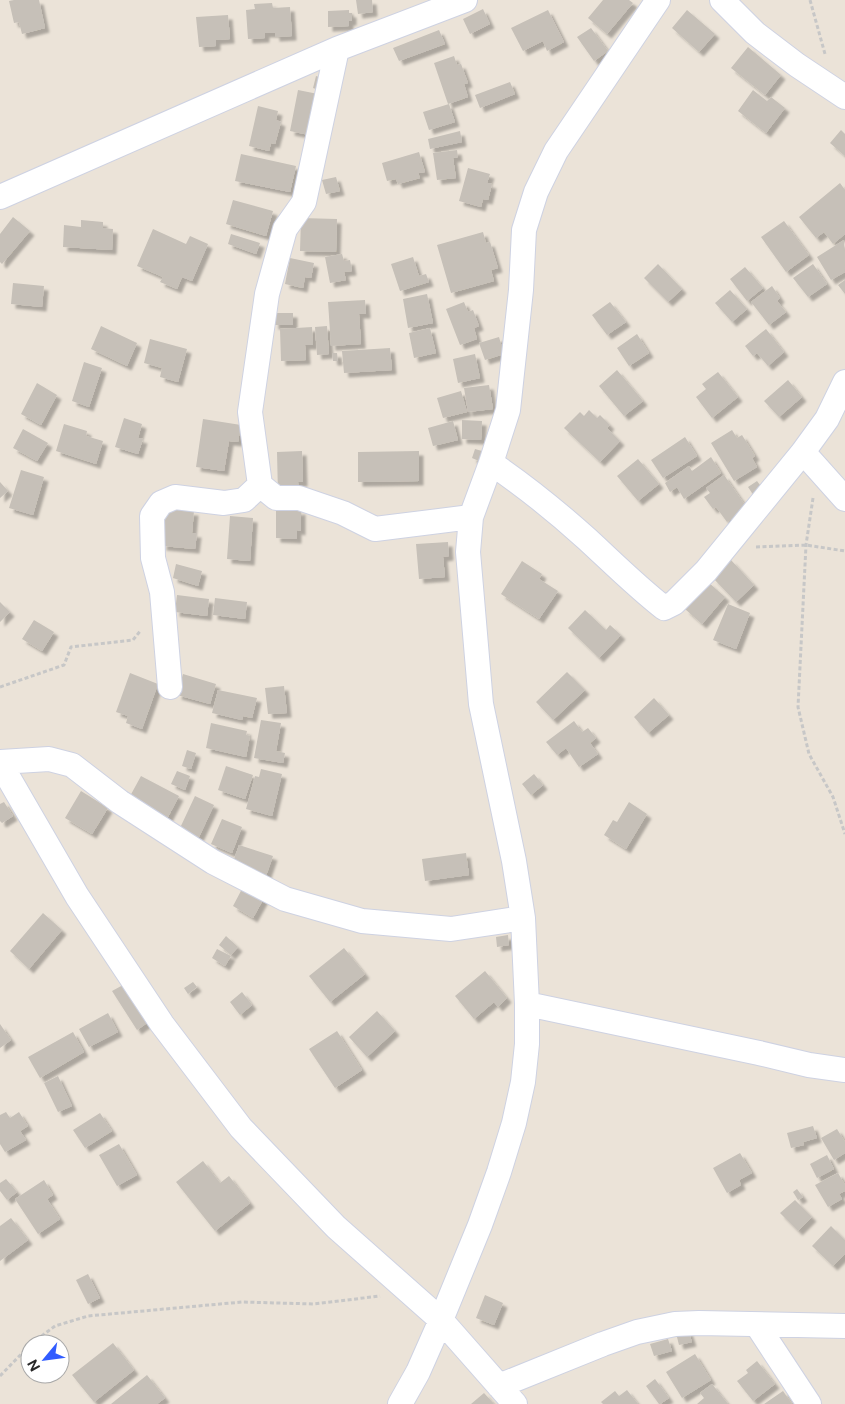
<svg xmlns="http://www.w3.org/2000/svg" width="845" height="1404" viewBox="0 0 845 1404" font-family="'Public Sans',sans-serif">
  <style>
    .building { fill: #c6c0b8; filter: url(#shadow) }
    .lines { fill: none; stroke-linecap: round; stroke-linejoin: round }
    .street-casing { stroke: #ced2e2; stroke-width: 26 }
    .path { stroke: #c7c7c7; stroke-width: 3; stroke-dasharray: 4 2.5; stroke-linecap: butt }
    .street { stroke: #fff; stroke-width: 24 }
  </style>
  <defs>
    <filter id="shadow"><feDropShadow dx="4.5" dy="4.5" stdDeviation="1" flood-color="#0004"/></filter>
  </defs>
  <rect width="100%" height="100%" fill="#ebe3d8"/>
  <path class="building" d="M14,0H39L45,28L22,34L19,22L14,23L9,1Z
    M356,0H372L373,12L358,14Z
    M603,0H629L633,3L607,34L588,18Z
    M272,3L273,8L290,7L292,36L275,37V33H265V38L248,39L246,10L255,9L254,4Z
    M483,9L490,24L470,34L463,19Z
    M349,10V13H352V21H349V26L328,27V11Z
    M548,10L564,42L547,51L543,41L523,51L511,28Z
    M687,10L715,34L699,52L672,28Z
    M228,15L230,39L216,40V46L199,47L196,17Z
    M591,28L608,51L594,61L577,37Z
    M439,30L445,44L399,61L393,48Z
    M748,47L781,75L765,95L731,68Z
    M454,56L457,65L461,64L468,83L464,84L468,97L448,104L434,63Z
    M316,76L322,78L319,90L313,88Z
    M510,82L515,94L480,108L475,95Z
    M298,90L318,94L309,135L290,131Z
    M753,90L767,101L771,97L785,108L766,133L738,111Z
    M449,104L455,122L429,130L423,112Z
    M258,106L278,111L276,120L281,122L275,144L271,143L269,151L249,146Z
    M841,130L845,134V156L830,143Z
    M460,131L462,142L430,149L428,139Z
    M457,150L458,157L453,158L456,178L437,180L433,153Z
    M419,152L425,172L418,173L420,178L398,184L396,179L387,181L382,163Z
    M241,154L296,166L290,192L235,181Z
    M468,168L490,174L487,183L492,184L488,200L483,199L481,207L459,201Z
    M336,177L340,191L326,194L322,180Z
    M840,183L845,190V234L833,244L824,232L816,238L799,217Z
    M233,200L273,211L266,236L226,224Z
    M13,217L30,231L2,264L0,262V234Z
    M301,218L337,219L336,252L300,251Z
    M81,220L103,222V228L113,229L112,250L63,247L64,225L81,227Z
    M784,221L809,255L786,272L761,237Z
    M153,229L186,244L190,236L208,244L192,281L182,277L177,289L160,282L163,277L137,266Z
    M483,232L486,243L490,242L498,268L491,270L494,281L451,293L437,245Z
    M231,234L260,243L256,254L228,244Z
    M844,240L845,272L831,280L817,257Z
    M342,254L344,261L350,260L352,271L344,272L346,280L330,283L325,257Z
    M413,257L419,276L426,274L429,282L400,291L391,264Z
    M290,258L314,263L311,278L305,277L303,288L285,284Z
    M658,264L682,289L668,302L644,278Z
    M813,264L827,284L808,297L793,278Z
    M745,267L763,288L747,301L730,279Z
    M845,280V294L838,285Z
    M13,283L44,286L42,307L11,304Z
    M772,286L780,298L777,301L786,312L769,325L751,302Z
    M730,290L747,309L732,322L715,303Z
    M427,294L433,323L408,328L403,299Z
    M365,300L366,314H359L361,344L331,346L328,302Z
    M464,302L468,312L473,310L479,326L474,328L477,339L460,345L446,309Z
    M610,302L626,322L607,335L592,315Z
    M274,313H293V325H274Z
    M101,326L137,343L127,366L91,349Z
    M327,326L329,354L317,355L315,327Z
    M312,327L313,345H305L306,360L281,361L280,329Z
    M430,328L436,353L414,358L409,333Z
    M766,329L784,352L768,366L757,353L753,356L745,346Z
    M637,334L649,353L629,366L617,348Z
    M499,337L504,354L485,360L479,343Z
    M150,339L187,349L178,382L160,377L162,368L144,363Z
    M390,348L392,370L344,373L342,351Z
    M332,353H337L338,361H333Z
    M475,354L480,378L458,383L453,359Z
    M84,362L102,368L89,407L72,401Z
    M617,370L643,401L624,416L599,386Z
    M718,372L738,397L712,418L696,397L706,389L702,384Z
    M788,380L802,397L779,417L764,401Z
    M37,383L57,395L41,425L21,414Z
    M489,385L493,409L468,412L464,388Z
    M461,391L467,412L443,418L437,398Z
    M589,410L597,418L600,415L610,425L607,428L620,441L600,462L564,428L580,412L584,416Z
    M124,418L142,424L138,438L143,439L138,454L115,447Z
    M203,419L241,425L238,442L229,441L224,471L196,467Z
    M462,420L482,421L481,440L462,439Z
    M453,421L458,440L433,446L428,428Z
    M64,424L87,431L86,436L103,441L96,464L56,451Z
    M23,429L48,443L37,461L13,448Z
    M732,430L737,438L742,435L755,456L752,458L757,467L734,481L711,443Z
    M685,437L697,456L663,478L651,460Z
    M475,449L482,451L479,461L472,458Z
    M302,451L303,482H298L299,494L278,495L277,452Z
    M419,451V481L358,482V452Z
    M711,457L721,473L684,499L677,487L670,492L665,483L689,466L692,471Z
    M638,459L659,484L638,501L617,476Z
    M21,470L44,477L33,515L9,508Z
    M724,475L747,508L727,522L716,507L713,509L704,497L710,493L706,488Z
    M757,481L763,489L754,496L748,487Z
    M0,482L8,491L0,498Z
    M276,502H296V511L301,510V531L297,530V539L276,538Z
    M186,503L185,511H194L192,533H197L195,549L162,546L166,510Z
    M230,516L253,518L250,561L227,559Z
    M448,542L449,556L443,557L445,577L419,579L416,544Z
    M731,560L754,585L736,602L713,578Z
    M522,561L542,574L539,579L558,591L539,619L501,594Z
    M176,564L202,571L198,586L173,578Z
    M708,582L725,597L702,624L685,609Z
    M177,595L209,599L207,616L175,612Z
    M215,598L247,602L245,619L213,615Z
    M0,602L10,612L0,622Z
    M728,604L750,613L736,649L713,640Z
    M585,610L606,630L610,625L621,635L599,658L568,628Z
    M34,620L54,632L42,651L22,639Z
    M567,672L585,690L553,720L536,702Z
    M130,673L158,684L142,729L126,723L128,716L116,712Z
    M183,674L216,684L210,704L177,695Z
    M284,686L287,713L268,714L265,688Z
    M218,690L257,698L252,718L243,716L242,720L212,713Z
    M654,698L669,715L648,733L634,717Z
    M261,720L281,723L276,751L285,753L283,763L254,758Z
    M574,721L582,732L588,728L596,738L590,743L598,754L579,767L566,748L557,755L546,742Z
    M211,723L247,731L246,735L250,736L246,757L206,748Z
    M187,750L196,753L191,769L182,766Z
    M226,766L253,775L245,799L218,790Z
    M261,769L282,774L272,816L246,809L255,776L259,777Z
    M177,771L190,776L185,790L171,784Z
    M534,774L543,785L531,795L522,784Z
    M141,776L179,796L167,819L129,798Z
    M81,791L108,808L92,834L65,818Z
    M195,796L214,805L199,837L180,828Z
    M4,802L13,816L2,823L0,821V804Z
    M629,802L647,814L626,849L604,835L613,820L617,822Z
    M222,819L242,827L232,853L211,844Z
    M239,845L273,856L266,876L232,865Z
    M466,853L469,875L425,881L422,859Z
    M243,887L264,898L253,918L233,906Z
    M43,913L62,930L29,969L10,951Z
    M508,935L509,945L497,947L496,937Z
    M226,936L238,947L231,955L219,945Z
    M344,948L365,974L330,1002L309,976Z
    M217,949L231,956L225,966L212,958Z
    M485,971L507,998L498,1007L494,1002L474,1019L455,996Z
    M193,982L197,987L188,994L184,988Z
    M123,985L147,1023L137,1030L112,991Z
    M242,992L252,1005L240,1015L230,1002Z
    M377,1011L395,1031L367,1057L349,1037Z
    M108,1013L118,1032L89,1047L79,1029Z
    M0,1024L11,1040L0,1048Z
    M337,1031L362,1070L335,1088L309,1049Z
    M73,1032L84,1052L40,1078L28,1057Z
    M58,1076L72,1106L58,1112L44,1083Z
    M6,1112L10,1118L19,1112L28,1126L20,1131L26,1140L5,1152L0,1144V1115Z
    M100,1113L112,1131L85,1148L73,1130Z
    M813,1126L817,1138L803,1142L804,1145L791,1148L787,1133Z
    M837,1129L845,1142V1153L834,1160L821,1138Z
    M119,1144L137,1175L117,1186L99,1155Z
    M740,1153L752,1173L739,1180L741,1185L727,1193L713,1168Z
    M827,1155L834,1169L817,1178L810,1164Z
    M203,1161L220,1183L229,1176L250,1203L215,1231L176,1182Z
    M838,1173L845,1185V1191L839,1194L842,1199L828,1207L815,1185Z
    M6,1179L17,1192L7,1200L0,1191V1183Z
    M44,1180L53,1195L47,1199L60,1219L38,1234L15,1199Z
    M797,1189L803,1197L798,1200L793,1192Z
    M795,1200L812,1217L798,1231L780,1213Z
    M11,1218L28,1240L0,1261V1226Z
    M831,1226L845,1240V1254L833,1266L812,1246Z
    M88,1274L100,1298L88,1304L76,1280Z
    M485,1295L503,1303L494,1325L476,1318Z
    M688,1330L692,1342L679,1345L676,1333Z
    M668,1339L672,1351L654,1356L650,1344Z
    M113,1343L134,1370L94,1402L72,1375Z
    M695,1354L711,1380L682,1398L666,1372Z
    M757,1361L775,1384L753,1401L737,1381L748,1373L746,1370Z
    M147,1375L165,1398L157,1404H111Z
    M655,1379L669,1398L660,1404H659L646,1386Z
    M712,1384L728,1404H697L704,1398L700,1393Z
    M627,1390L638,1404H603L601,1402L615,1391L619,1396Z
    M783,1391L792,1404H764Z
    M484,1393L494,1404H471Z"/>
  <g class="lines">
    <g class="street-casing">
      <path id="street" d="M722,0L755,33L797,65L845,97
        M337,49L304,202L285,229L267,294L250,412L260,485L276,498H299L343,513L375,529L471,517
        M0,197L337,49L465,0
        M803,452L845,499
        M491,463C525,486 557,512 587,539C613,563 637,587 664,608L674,603L706,571L803,452L827,419L845,382
        M170,687L162,592L153,558L152,516L161,503L175,497L224,503L244,500L260,485
        M0,762L49,759L72,765L120,802L213,862L285,899L362,921L451,929L523,918
        M0,763L77,896L162,1024L241,1128L336,1227L441,1320L515,1404
        M527,1004L759,1053L809,1065L845,1070
        M757,1325L809,1404
        M499,1386L603,1344L637,1332L675,1324L699,1323L845,1326
        M400,1404L418,1372L441,1320L480,1225L499,1172L514,1123L523,1082L527,1044V1004L523,918L514,861L481,704L468,552L471,517L491,463L508,410L521,290L524,230L536,192L556,151L658,0"/>
    </g>
    <path class="path" d="M810,0L825,54
      M813,498L806,545L798,707L809,754L833,797L845,834
      M756,547L806,545L845,551
      M0,687L64,665L71,647L133,640L141,630
      M31,1344L55,1326L88,1316L242,1302L314,1304L380,1296
      M0,1376L30,1345"/>
    <use href="#street" class="street"/>
  </g>
  <g transform="translate(45 1359) rotate(241)"><circle r="24" fill="#ffffff" stroke="#a9a9a9"/>
  <path d="M0-4L9 19L0 12L-9 19Z" fill="#315cff"/>
  <text y="-8" font-size="14" font-weight="bold" text-anchor="middle" fill="#282828">N</text>
  </g>
</svg>
